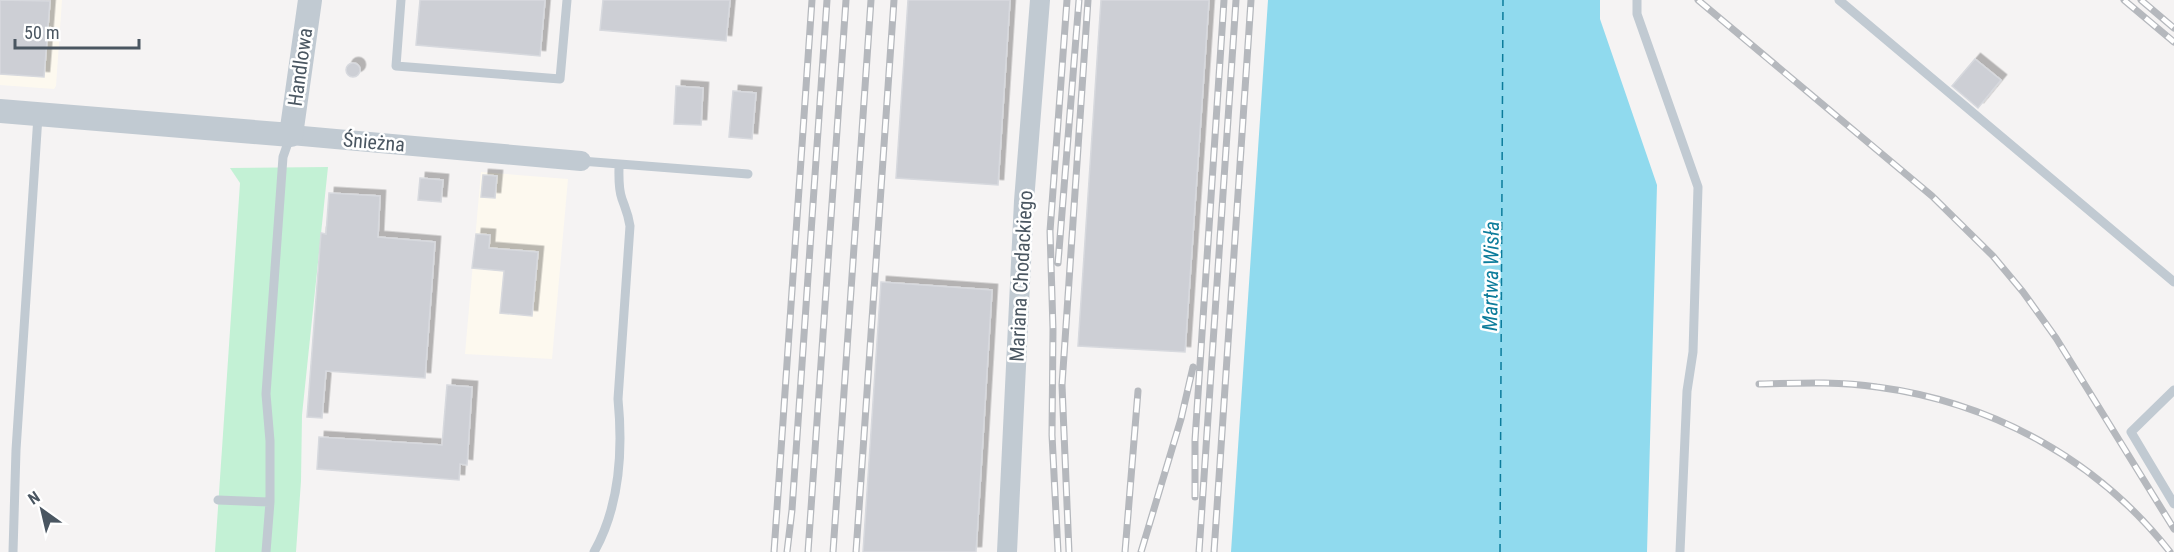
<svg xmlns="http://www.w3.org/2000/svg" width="2174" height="552" viewBox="0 0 2174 552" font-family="'Roboto Condensed',sans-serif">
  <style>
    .commercial { fill: #fdf9ef }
    .green { fill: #c3f1d5 }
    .water { fill: #90daee }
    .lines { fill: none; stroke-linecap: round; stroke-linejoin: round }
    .ferry { stroke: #0c7c9b; stroke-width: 1.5; stroke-dasharray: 8 6; stroke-linecap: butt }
    .building { fill: #cdcfd5; stroke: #d7d9de; stroke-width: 1.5; filter: url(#shadow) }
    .service { stroke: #c1cad2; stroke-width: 9 }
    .minor { stroke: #c1cad2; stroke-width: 20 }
    .tertiary { stroke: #c1cad2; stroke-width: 24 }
    .rail-casing { stroke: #b5b8bd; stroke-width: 7 }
    .rail { stroke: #fff; stroke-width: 4.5; stroke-dasharray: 14; stroke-linecap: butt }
    .labels { text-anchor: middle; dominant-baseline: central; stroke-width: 5; stroke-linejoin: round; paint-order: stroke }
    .street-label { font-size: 20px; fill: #4a5661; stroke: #fff }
    .water-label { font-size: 21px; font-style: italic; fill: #0c7c9b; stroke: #fff }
  </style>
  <defs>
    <filter id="shadow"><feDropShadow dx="5.5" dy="-5.5" stdDeviation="0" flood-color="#0004"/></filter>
  </defs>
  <rect width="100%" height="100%" fill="#f5f3f3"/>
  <path class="commercial" d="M0,0H62L56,86L54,89L0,85Z
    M481,172L568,179L552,359L465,354Z"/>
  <path class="green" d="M328,167L302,415L301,481L296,552H215L240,183L230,168Z"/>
  <path class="water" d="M1268,0H1600V19L1657,185L1647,552H1231Z"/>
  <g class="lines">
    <path class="ferry" d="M1500,552L1503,0"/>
  </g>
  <path class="building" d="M0,0L50,1L44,77L0,74Z
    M420,0H545L540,56L416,45Z
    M603,0H730L726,41L600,30Z
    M908,0H1010L998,185L896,178Z
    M1101,0H1209L1185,352L1078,346Z
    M1975,59L2001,80L1978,108L1952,86Z
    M346 70a7 7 0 1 1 14 0a7 7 0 1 1-14 0Z
    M676,86L703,88L701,125L674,124Z
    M733,91L756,93L752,139L729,137Z
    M483,175L497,176L495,198L481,197Z
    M420,178L443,180L441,202L418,200Z
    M329,193L380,196L378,237L435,242L425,378L326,371L322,418L307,417L321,233L326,234Z
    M476,234L490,235L489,248L538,252L532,316L500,313L504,271L472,268Z
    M881,282L992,290L976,552H863Z
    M447,385L472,387L467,465L460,464L459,480L317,469L319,437L442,445Z"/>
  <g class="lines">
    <path class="service" d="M401,0L396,66L560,79L567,0
      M1637,0V14L1698,187L1693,352L1687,391L1680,552
      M1839,0L2174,282
      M581,161L748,174
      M2174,390L2131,432L2174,504
      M218,500L270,502
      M13,552L16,450L38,116
      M266,552L270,502V441L266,394L283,157L290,137
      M594,552C620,506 623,450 618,399L630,226C628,213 626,210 622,199C618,188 619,176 619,165"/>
    <path class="minor" d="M291,135L581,161
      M1007,552L1024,201L1040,0"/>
    <path class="tertiary" d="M0,111L291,135L310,0"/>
    <g class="rail-casing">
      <path id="rail" d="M1698,0L1932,196L1993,256L2023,292L2056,338L2174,529
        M2124,0L2174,42
        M2141,0L2174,28
        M1058,263L1079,0
        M1759,384C1798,383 1838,381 1877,387C1992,402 2098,460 2170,552
        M1195,497V440L1224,0
        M774,552L812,0
        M787,552L792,510L827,0
        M808,552L846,0
        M833,552L871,0
        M856,552L894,0
        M1058,552L1052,435L1053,329L1050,231L1067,0
        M1069,552L1062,385L1088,0
        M1125,552L1138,391
        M1141,552L1181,419L1193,367
        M1199,552L1236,0
        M1214,552L1251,0"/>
    </g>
    <use href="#rail" class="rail"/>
  </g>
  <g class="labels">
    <g class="street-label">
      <text transform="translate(300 67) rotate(-82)">Handlowa</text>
      <text transform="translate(374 142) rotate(5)">Śnieżna</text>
      <text transform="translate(1021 276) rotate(-87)">Mariana Chodackiego</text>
    </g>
    <g class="water-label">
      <text transform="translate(1491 276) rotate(-89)">Martwa Wisła</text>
    </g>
  </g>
  <g transform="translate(42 510) rotate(326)" stroke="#ffffff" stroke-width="4.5" paint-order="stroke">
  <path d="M0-4.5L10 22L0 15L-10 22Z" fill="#4a5661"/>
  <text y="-9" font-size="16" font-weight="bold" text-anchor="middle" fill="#4a5661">N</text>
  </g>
  <path d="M15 39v9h124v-9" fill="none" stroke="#4a5661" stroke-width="3"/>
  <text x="24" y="39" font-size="18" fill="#4a5661" stroke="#ffffff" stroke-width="4.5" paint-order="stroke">50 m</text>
</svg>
